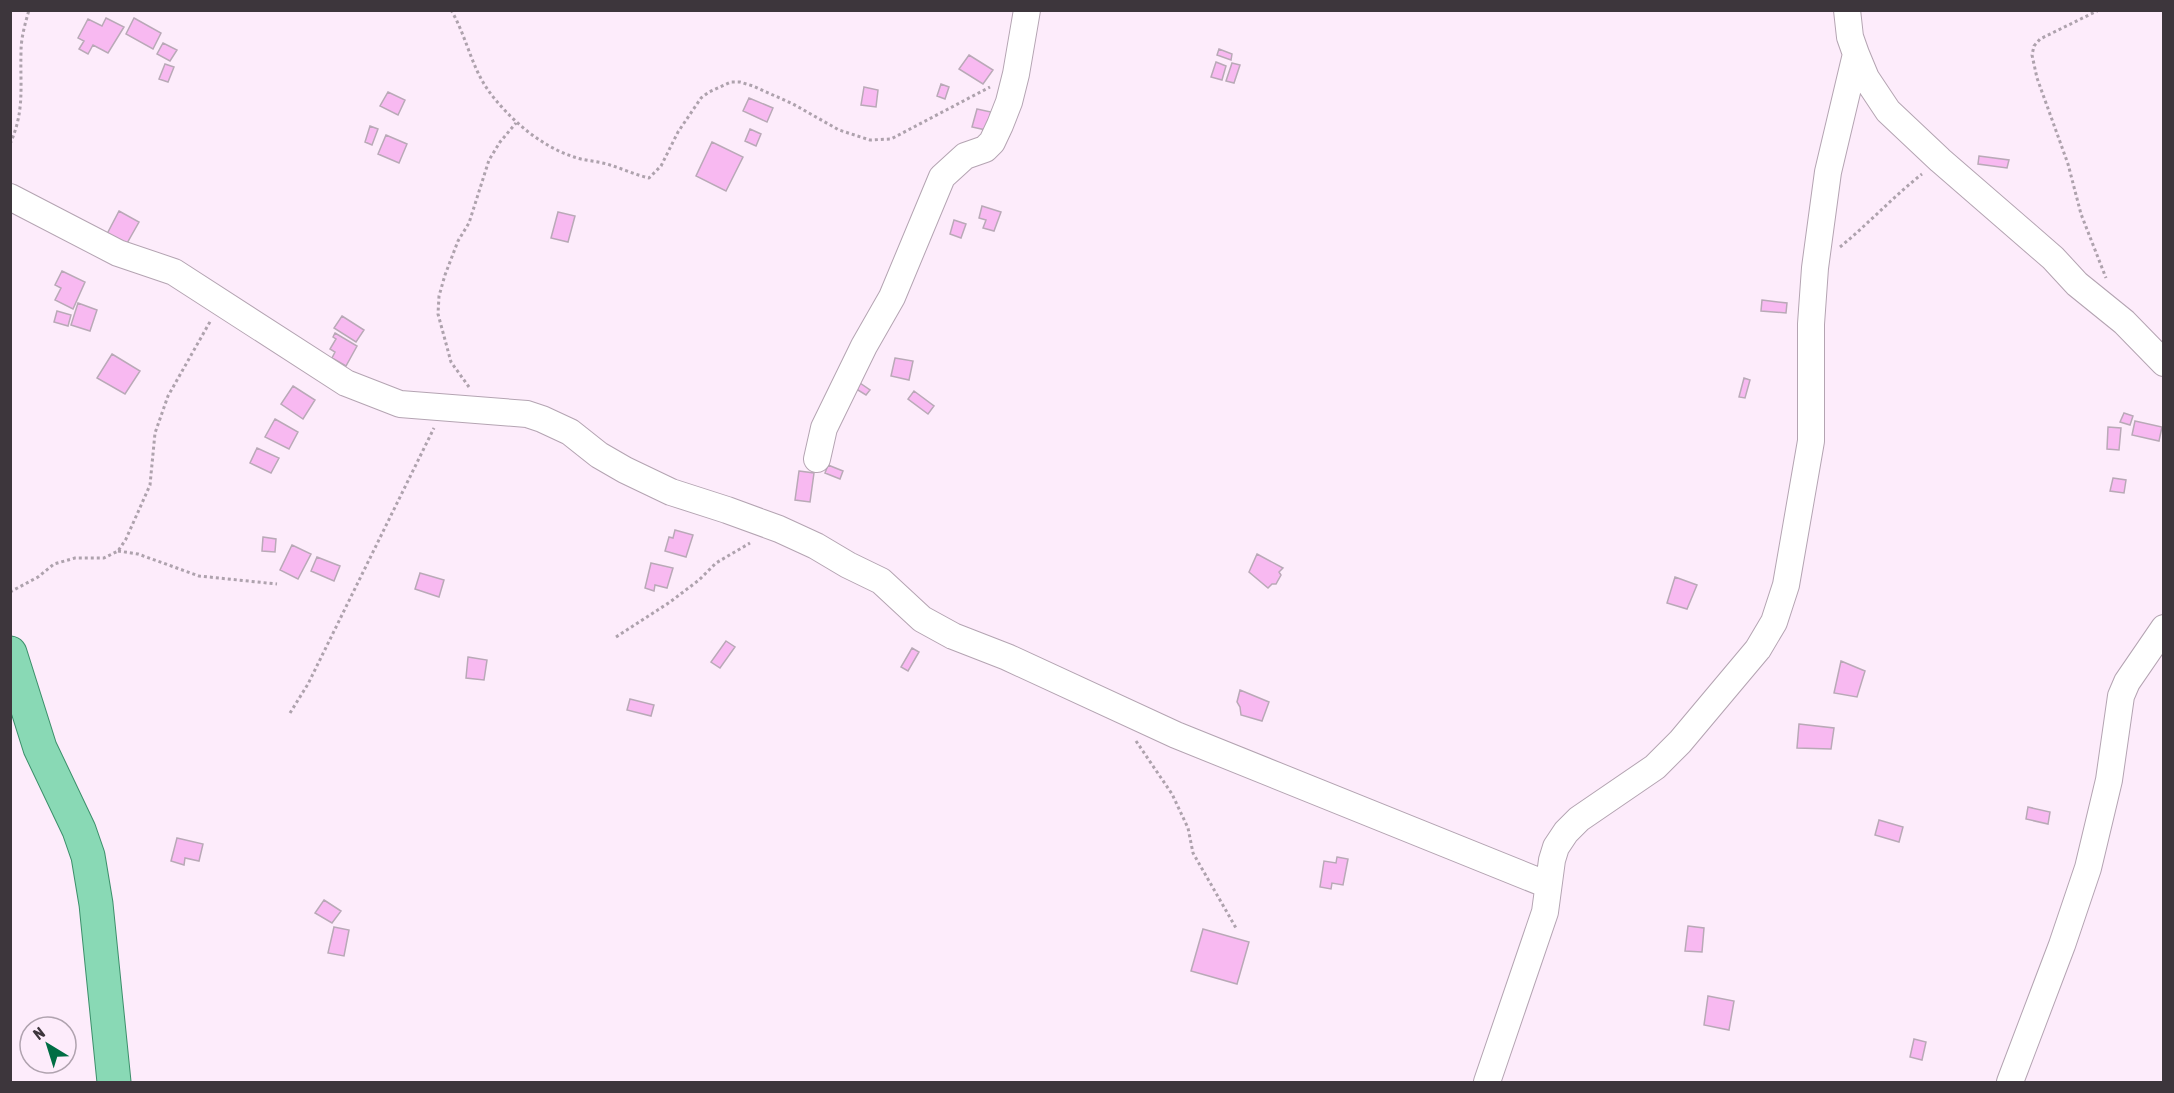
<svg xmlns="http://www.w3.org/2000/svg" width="2174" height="1093" viewBox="0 0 2174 1093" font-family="'Asap Condensed',sans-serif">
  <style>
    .building { fill: #f8b9f1; stroke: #b9a9b7; stroke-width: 1.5 }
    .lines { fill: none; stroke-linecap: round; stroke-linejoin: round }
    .minor-casing { stroke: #b4a4b2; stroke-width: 28 }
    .major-casing { stroke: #3b8f6a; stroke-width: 35 }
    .path { stroke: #aea2ad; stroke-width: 3; stroke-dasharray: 3 3; stroke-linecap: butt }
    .minor { stroke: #fff; stroke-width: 26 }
    .major { stroke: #89d9b5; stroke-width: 33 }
  </style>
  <rect width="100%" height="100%" fill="#fdecfb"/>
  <path class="building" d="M106,18L124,27L108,53L93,45L88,54L79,49L84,41L78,38L88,19L102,26Z
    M134,18L161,33L153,49L126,34Z
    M163,43L177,50L170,61L157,54Z
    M1219,49L1232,54L1231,60L1217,55Z
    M969,55L993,70L983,84L959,69Z
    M1216,62L1226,66L1222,80L1211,77Z
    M1232,63L1240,65L1234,83L1226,81Z
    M165,64L174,67L168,82L159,79Z
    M941,84L949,87L945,99L937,96Z
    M864,87L878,90L876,107L861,105Z
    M388,92L405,100L398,115L380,106Z
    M749,98L773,108L767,122L743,111Z
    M977,109L991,112L986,130L972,127Z
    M370,126L378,129L372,145L365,142Z
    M750,129L761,134L756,146L745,141Z
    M386,135L407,144L399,163L378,154Z
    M712,142L743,157L726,191L696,176Z
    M1979,156L2009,160L2007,168L1978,164Z
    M982,206L1001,212L994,231L983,228L986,220L979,218Z
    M119,211L139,222L126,245L107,234Z
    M558,212L575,216L568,242L551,238Z
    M954,220L966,224L961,238L950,234Z
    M62,271L85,282L73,309L55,300L61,288L55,285Z
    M1762,300L1787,303L1786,313L1761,311Z
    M78,303L97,310L90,331L71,325Z
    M57,311L71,315L68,326L54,322Z
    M342,316L364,330L356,342L334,328Z
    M335,333L357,346L346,366L332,358L335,352L330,349L336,339L333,337Z
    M112,354L140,371L125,394L97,378Z
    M895,358L913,361L909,380L891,376Z
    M1744,378L1750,380L1745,398L1739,397Z
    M857,381L870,390L866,395L853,387Z
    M293,386L315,400L303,419L281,404Z
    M914,391L934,406L928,414L908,399Z
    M2124,413L2133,416L2130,425L2120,422Z
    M275,419L298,432L289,449L265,437Z
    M2135,421L2162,427L2159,441L2132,435Z
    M2108,427L2121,428L2119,450L2107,449Z
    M257,448L279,458L271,473L250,463Z
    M828,465L843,471L840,479L825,473Z
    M799,471L814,473L810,502L795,500Z
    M2113,478L2126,480L2124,493L2110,491Z
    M675,530L693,535L686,557L665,551L669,537L673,538Z
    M263,537L276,539L275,552L262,551Z
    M292,545L311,554L298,579L280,570Z
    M1257,554L1283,568L1279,572L1281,575L1276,584H1272L1268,588L1249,572Z
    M317,557L340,566L334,581L311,571Z
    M651,563L673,568L667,588L655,585L654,591L645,588Z
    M420,573L444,580L439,597L415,589Z
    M1675,577L1697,585L1687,609L1667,603Z
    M726,641L735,647L720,668L711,662Z
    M912,648L919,652L908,671L901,667Z
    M468,657L487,660L484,680L466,678Z
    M1841,661L1865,671L1857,697L1834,693Z
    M1240,690L1269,702L1262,721L1241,715L1240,707L1237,702Z
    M630,699L654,705L651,716L627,710Z
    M1799,724L1834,728L1831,749L1797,748Z
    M2028,807L2050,812L2048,824L2026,819Z
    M1879,820L1903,827L1899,842L1875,835Z
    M177,838L203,844L199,861L185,858L184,865L171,861Z
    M1337,857L1348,859L1343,885L1332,883L1331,889L1320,887L1324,861L1336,863Z
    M324,900L341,911L332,923L315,913Z
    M1688,926L1704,928L1702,952L1685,951Z
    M334,927L349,930L344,956L328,953Z
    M1203,929L1249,942L1237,984L1191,971Z
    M1708,996L1734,1001L1729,1030L1704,1025Z
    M1914,1039L1926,1042L1922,1060L1910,1057Z"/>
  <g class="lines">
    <g class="minor-casing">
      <path id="minor" d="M1847,10L1850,37L1856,54L1866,78L1888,111L1940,160L2053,258L2077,284L2124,322L2164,363
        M10,197L118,253L174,272L346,383L400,404L527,414L542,419L570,432L599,455L625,470L671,492L727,510L779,529L816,546L848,565L881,581L922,619L953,636L1007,657L1176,735L1548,885
        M817,459L824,428L864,346L892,297L942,177L965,156L985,149L992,142L1000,125L1009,102L1016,74L1027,10
        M1487,1082L1545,912L1552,860L1556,847L1566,832L1579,819L1655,767L1680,742L1758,649L1774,622L1786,585L1811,441V324L1815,268L1828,172L1856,54
        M2010,1082L2062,945L2088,868L2109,780L2121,696L2127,682L2164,628"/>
    </g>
    <g class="major-casing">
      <path id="major" d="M10,653L40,748L79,830L88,856L96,904L114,1082"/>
    </g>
    <path class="path" d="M451,10C466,35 471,66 488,90C508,118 540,146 574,157C585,161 598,161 610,165C623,169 636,175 649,178L661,166L678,132L701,98L709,92L731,82H740L753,86L793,104L839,130L870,140L891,139L990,87
      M2099,10L2040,39L2034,46L2032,55L2037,78L2068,164L2081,214L2106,278
      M10,144C25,110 20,88 21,52C21,38 25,24 29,10
      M1840,247C1868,224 1893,197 1922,174
      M469,387L451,362L438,314L439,296L445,275L458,241L469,223L489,160L500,142L516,123
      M118,551L138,554L199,576L277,584
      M10,592L38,577L54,564L75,558H104L118,551L126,539L150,485L155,433L168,396L211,320
      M616,637L670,602L699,580L716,563L750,543
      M290,713L308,684L434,428
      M1136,741L1172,794L1188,828L1193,853L1236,928"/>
    <use href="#minor" class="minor"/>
    <use href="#major" class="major"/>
  </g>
  <rect width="2174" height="1093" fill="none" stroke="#3d363c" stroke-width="24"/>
  <g transform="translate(48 1045) rotate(322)"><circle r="28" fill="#fdecfb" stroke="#b0a3af" stroke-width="1.5"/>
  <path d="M0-4.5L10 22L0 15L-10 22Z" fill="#006d44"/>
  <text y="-9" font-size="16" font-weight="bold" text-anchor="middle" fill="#3d363c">N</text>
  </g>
</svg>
